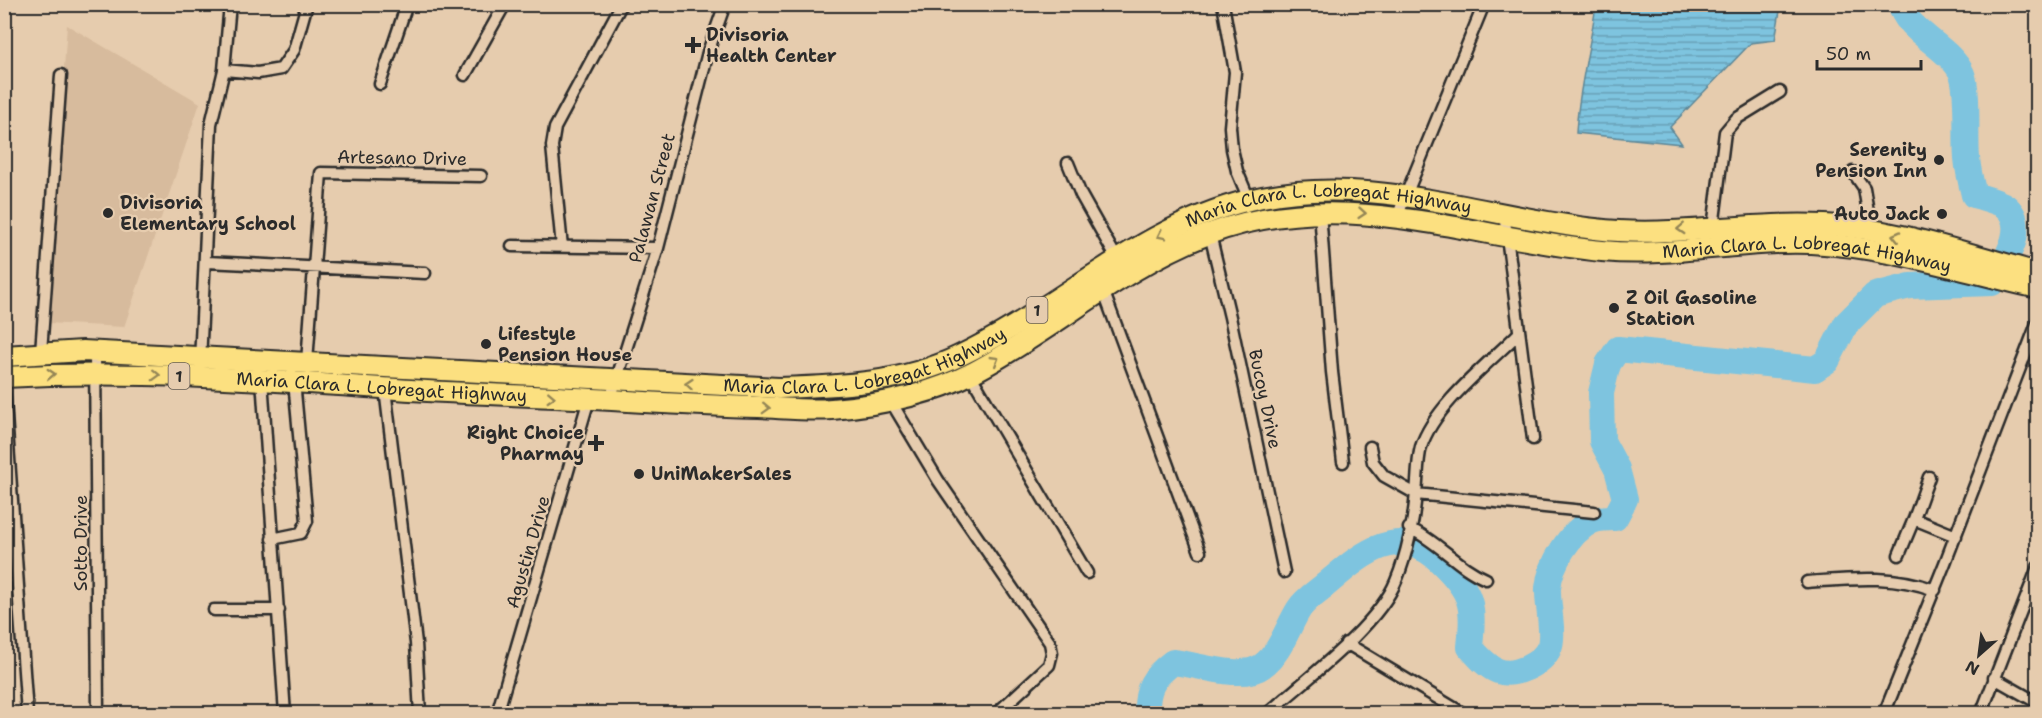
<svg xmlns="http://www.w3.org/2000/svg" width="2042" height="718" viewBox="0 0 2042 718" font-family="'Shantell Sans',sans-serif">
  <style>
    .built { fill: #d7bb9d }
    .water { fill: url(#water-rules); stroke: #5d8797; stroke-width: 1.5 }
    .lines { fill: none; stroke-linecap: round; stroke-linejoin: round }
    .river { stroke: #7ec4df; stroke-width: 26 }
    .street-casing { stroke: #2b2b2b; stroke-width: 15 }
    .highway-casing { stroke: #2b2b2b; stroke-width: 24 }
    .street { stroke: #e6ccae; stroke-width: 10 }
    .highway { stroke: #fce080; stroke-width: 20 }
    .oneway { stroke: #948656 }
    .poi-dot { fill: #2b2b2b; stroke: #e6ccae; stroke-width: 2 }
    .labels { text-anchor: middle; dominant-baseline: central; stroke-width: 4.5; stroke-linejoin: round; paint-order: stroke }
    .shield { fill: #e6ccae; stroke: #635b52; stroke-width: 1.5 }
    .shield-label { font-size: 16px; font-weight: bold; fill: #2b2b2b }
    .poi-label { font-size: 18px; font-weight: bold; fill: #2b2b2b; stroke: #e6ccae; text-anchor: start }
    .street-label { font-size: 18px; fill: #2b2b2b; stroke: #e6ccae }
  </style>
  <defs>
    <pattern id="water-rules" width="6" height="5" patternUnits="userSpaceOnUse" patternTransform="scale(1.5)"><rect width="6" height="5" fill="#7ec4df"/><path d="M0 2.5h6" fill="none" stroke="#679fb5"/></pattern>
  </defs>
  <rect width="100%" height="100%" fill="#e6ccae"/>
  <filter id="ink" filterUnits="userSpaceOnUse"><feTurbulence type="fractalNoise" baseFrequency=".0167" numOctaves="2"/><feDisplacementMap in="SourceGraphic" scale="12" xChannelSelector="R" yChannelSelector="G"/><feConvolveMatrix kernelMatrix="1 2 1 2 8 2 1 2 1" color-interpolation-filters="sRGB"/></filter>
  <g filter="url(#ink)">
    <path class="built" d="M67,25L200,103L124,327L46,323Z"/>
    <path class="water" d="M1592,5H1781L1775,40L1751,43L1670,127L1682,144L1576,133C1578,93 1589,52 1595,12Z"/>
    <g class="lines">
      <path class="river" d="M1147,714C1146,688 1153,677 1173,662C1196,664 1242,681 1262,666C1280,654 1288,626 1299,609C1306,598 1320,590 1330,581C1363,553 1400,522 1441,562C1473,593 1474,605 1470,647C1478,656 1487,667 1498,671C1515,677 1542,664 1549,648C1555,635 1547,604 1548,588C1550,565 1570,531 1592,521C1598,518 1608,518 1615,518L1625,499L1617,469L1602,441L1601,393L1608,364L1618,349L1815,369L1827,361L1846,324L1875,295L1910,286L1992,283C2004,262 2030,226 2005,206C1997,201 1983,198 1974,195C1971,183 1968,170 1967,158C1965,136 1969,92 1962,74C1951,48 1904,30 1901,4"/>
      <g class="street-casing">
        <path id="street" d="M1223,4L1235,72L1230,127L1232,149L1237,171L1250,202
          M224,70L258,73L281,69L294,50L307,4
          M465,75L505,4
          M380,84L407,4
          M1068,163L1081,195L1117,259
          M1853,172L1864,188L1871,230
          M1320,212L1332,372L1343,462
          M1504,213L1533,439
          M1397,217L1484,4
          M1713,228L1725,132L1736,119L1780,92
          M1209,230L1230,317L1284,572
          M512,246L658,248
          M562,247L552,146L555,128L620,7
          M207,262L425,273
          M1103,290L1200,552
          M41,352L61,75
          M95,352L98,714
          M200,362L211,124L224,70L230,4
          M307,362L321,173L481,176
          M970,374L1087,573
          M262,379L285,714
          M4,387L27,714
          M385,389L416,643L420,714
          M610,400L658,248L708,52L725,4
          M890,400L938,480L1050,643L1052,653L1049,665L996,714
          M1370,447L1373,462L1384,476L1416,494L1594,512
          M1929,477L1914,519L1956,536
          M1409,528C1438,541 1457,567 1486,579
          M272,539L301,533L307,521L294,381
          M1899,555L1914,519
          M1807,582C1851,579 1892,574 1935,590
          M214,610H279
          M1346,643L1464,714
          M1994,678L2038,703
          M497,714L589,399
          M1267,714C1304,681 1378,626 1396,581C1407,555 1414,520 1416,492C1418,477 1417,462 1421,447C1434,406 1488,364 1518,334
          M1884,714L1945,563L2038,321
          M1981,714L2038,567"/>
      </g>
      <g class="highway-casing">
        <g id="highway">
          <path id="s1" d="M4,356L83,351L779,388C840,386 904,383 959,356C1058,309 1140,227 1249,200C1364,171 1481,216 1595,229C1671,238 1749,221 1825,225C1897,228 1969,255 2038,273"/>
          <path id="s2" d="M4,377C130,370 256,379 382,388C458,394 536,395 612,400C661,403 710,406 759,407C783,408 808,411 832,409C879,405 932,394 974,372C1054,330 1123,266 1209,234C1339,184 1470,238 1602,251C1672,258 1742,240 1811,243C1889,247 1962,271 2038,288"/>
        </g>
      </g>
      <use href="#street" class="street"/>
      <use href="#highway" class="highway"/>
    </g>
    <defs><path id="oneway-chevron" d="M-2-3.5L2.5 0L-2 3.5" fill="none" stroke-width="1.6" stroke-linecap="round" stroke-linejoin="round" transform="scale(1.5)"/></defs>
    <g class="oneway">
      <use href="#oneway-chevron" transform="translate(1362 213) rotate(5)"/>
      <use href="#oneway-chevron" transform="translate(1681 229) rotate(177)"/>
      <use href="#oneway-chevron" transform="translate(1161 235) rotate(154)"/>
      <use href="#oneway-chevron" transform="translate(1896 236) rotate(-167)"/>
      <use href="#oneway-chevron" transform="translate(995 360) rotate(-31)"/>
      <use href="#oneway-chevron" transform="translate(51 374) rotate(-3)"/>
      <use href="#oneway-chevron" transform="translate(156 375) rotate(2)"/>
      <use href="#oneway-chevron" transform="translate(689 384) rotate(-175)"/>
      <use href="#oneway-chevron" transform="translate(551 397) rotate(3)"/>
      <use href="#oneway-chevron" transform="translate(766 408) rotate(2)"/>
    </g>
  </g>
  <g class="poi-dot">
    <path d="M690 36h6v6h6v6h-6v6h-6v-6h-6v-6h6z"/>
    <circle cx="1939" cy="160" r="6"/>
    <circle cx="108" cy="213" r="6"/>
    <circle cx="1942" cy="214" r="6"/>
    <circle cx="1614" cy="308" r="6"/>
    <circle cx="486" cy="344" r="6"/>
    <path d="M593 434h6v6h6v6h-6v6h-6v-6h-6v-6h6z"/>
    <circle cx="639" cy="474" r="6"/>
  </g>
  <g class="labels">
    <g class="shield">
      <rect x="1026.5" y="297" width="21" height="26" rx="4.5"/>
      <rect x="168.5" y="363" width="21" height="26" rx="4.5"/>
    </g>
    <g class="shield-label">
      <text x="1037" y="310">1</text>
      <text x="179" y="376">1</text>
    </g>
    <g class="poi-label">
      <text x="706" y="35">Divisoria<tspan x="706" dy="21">Health Center</tspan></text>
      <text x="1927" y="150" text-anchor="end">Serenity<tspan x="1927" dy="21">Pension Inn</tspan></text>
      <text x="120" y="203">Divisoria<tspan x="120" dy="21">Elementary School</tspan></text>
      <text x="1930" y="214" text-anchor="end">Auto Jack</text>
      <text x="1626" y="298">Z Oil Gasoline<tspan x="1626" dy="21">Station</tspan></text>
      <text x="498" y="334">Lifestyle<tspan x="498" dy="21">Pension House</tspan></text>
      <text x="584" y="433" text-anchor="end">Right Choice<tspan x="584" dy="21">Pharmay</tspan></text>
      <text x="651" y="474">UniMakerSales</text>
    </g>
    <g class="street-label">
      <text transform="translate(402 158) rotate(1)">Artesano Drive</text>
      <text transform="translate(652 198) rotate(-75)">Palawan Street</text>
      <text stroke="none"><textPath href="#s1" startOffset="1370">Maria Clara L. Lobregat Highway</textPath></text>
      <text stroke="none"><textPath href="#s2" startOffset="1854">Maria Clara L. Lobregat Highway</textPath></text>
      <text stroke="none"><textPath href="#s1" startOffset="866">Maria Clara L. Lobregat Highway</textPath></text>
      <text stroke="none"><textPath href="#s2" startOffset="378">Maria Clara L. Lobregat Highway</textPath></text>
      <text transform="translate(1265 399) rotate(78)">Bucoy Drive</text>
      <text transform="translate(81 543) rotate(-90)">Sotto Drive</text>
      <text transform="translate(528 552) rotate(-74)">Agustin Drive</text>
    </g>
  </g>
  <rect width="2042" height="718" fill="none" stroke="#e6ccae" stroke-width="24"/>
  <rect x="12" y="12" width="2018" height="694" fill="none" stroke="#2b2b2b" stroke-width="2" filter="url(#ink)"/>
  <g transform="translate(1979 655) rotate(208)" stroke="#e6ccae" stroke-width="4.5" paint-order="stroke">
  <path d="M0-4.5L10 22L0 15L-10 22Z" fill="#2b2b2b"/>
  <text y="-9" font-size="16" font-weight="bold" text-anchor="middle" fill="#2b2b2b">N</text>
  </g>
  <path d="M1817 60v9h104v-9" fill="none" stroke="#2b2b2b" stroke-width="3"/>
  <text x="1826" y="60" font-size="18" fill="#2b2b2b" stroke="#e6ccae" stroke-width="4.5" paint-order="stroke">50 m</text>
</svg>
